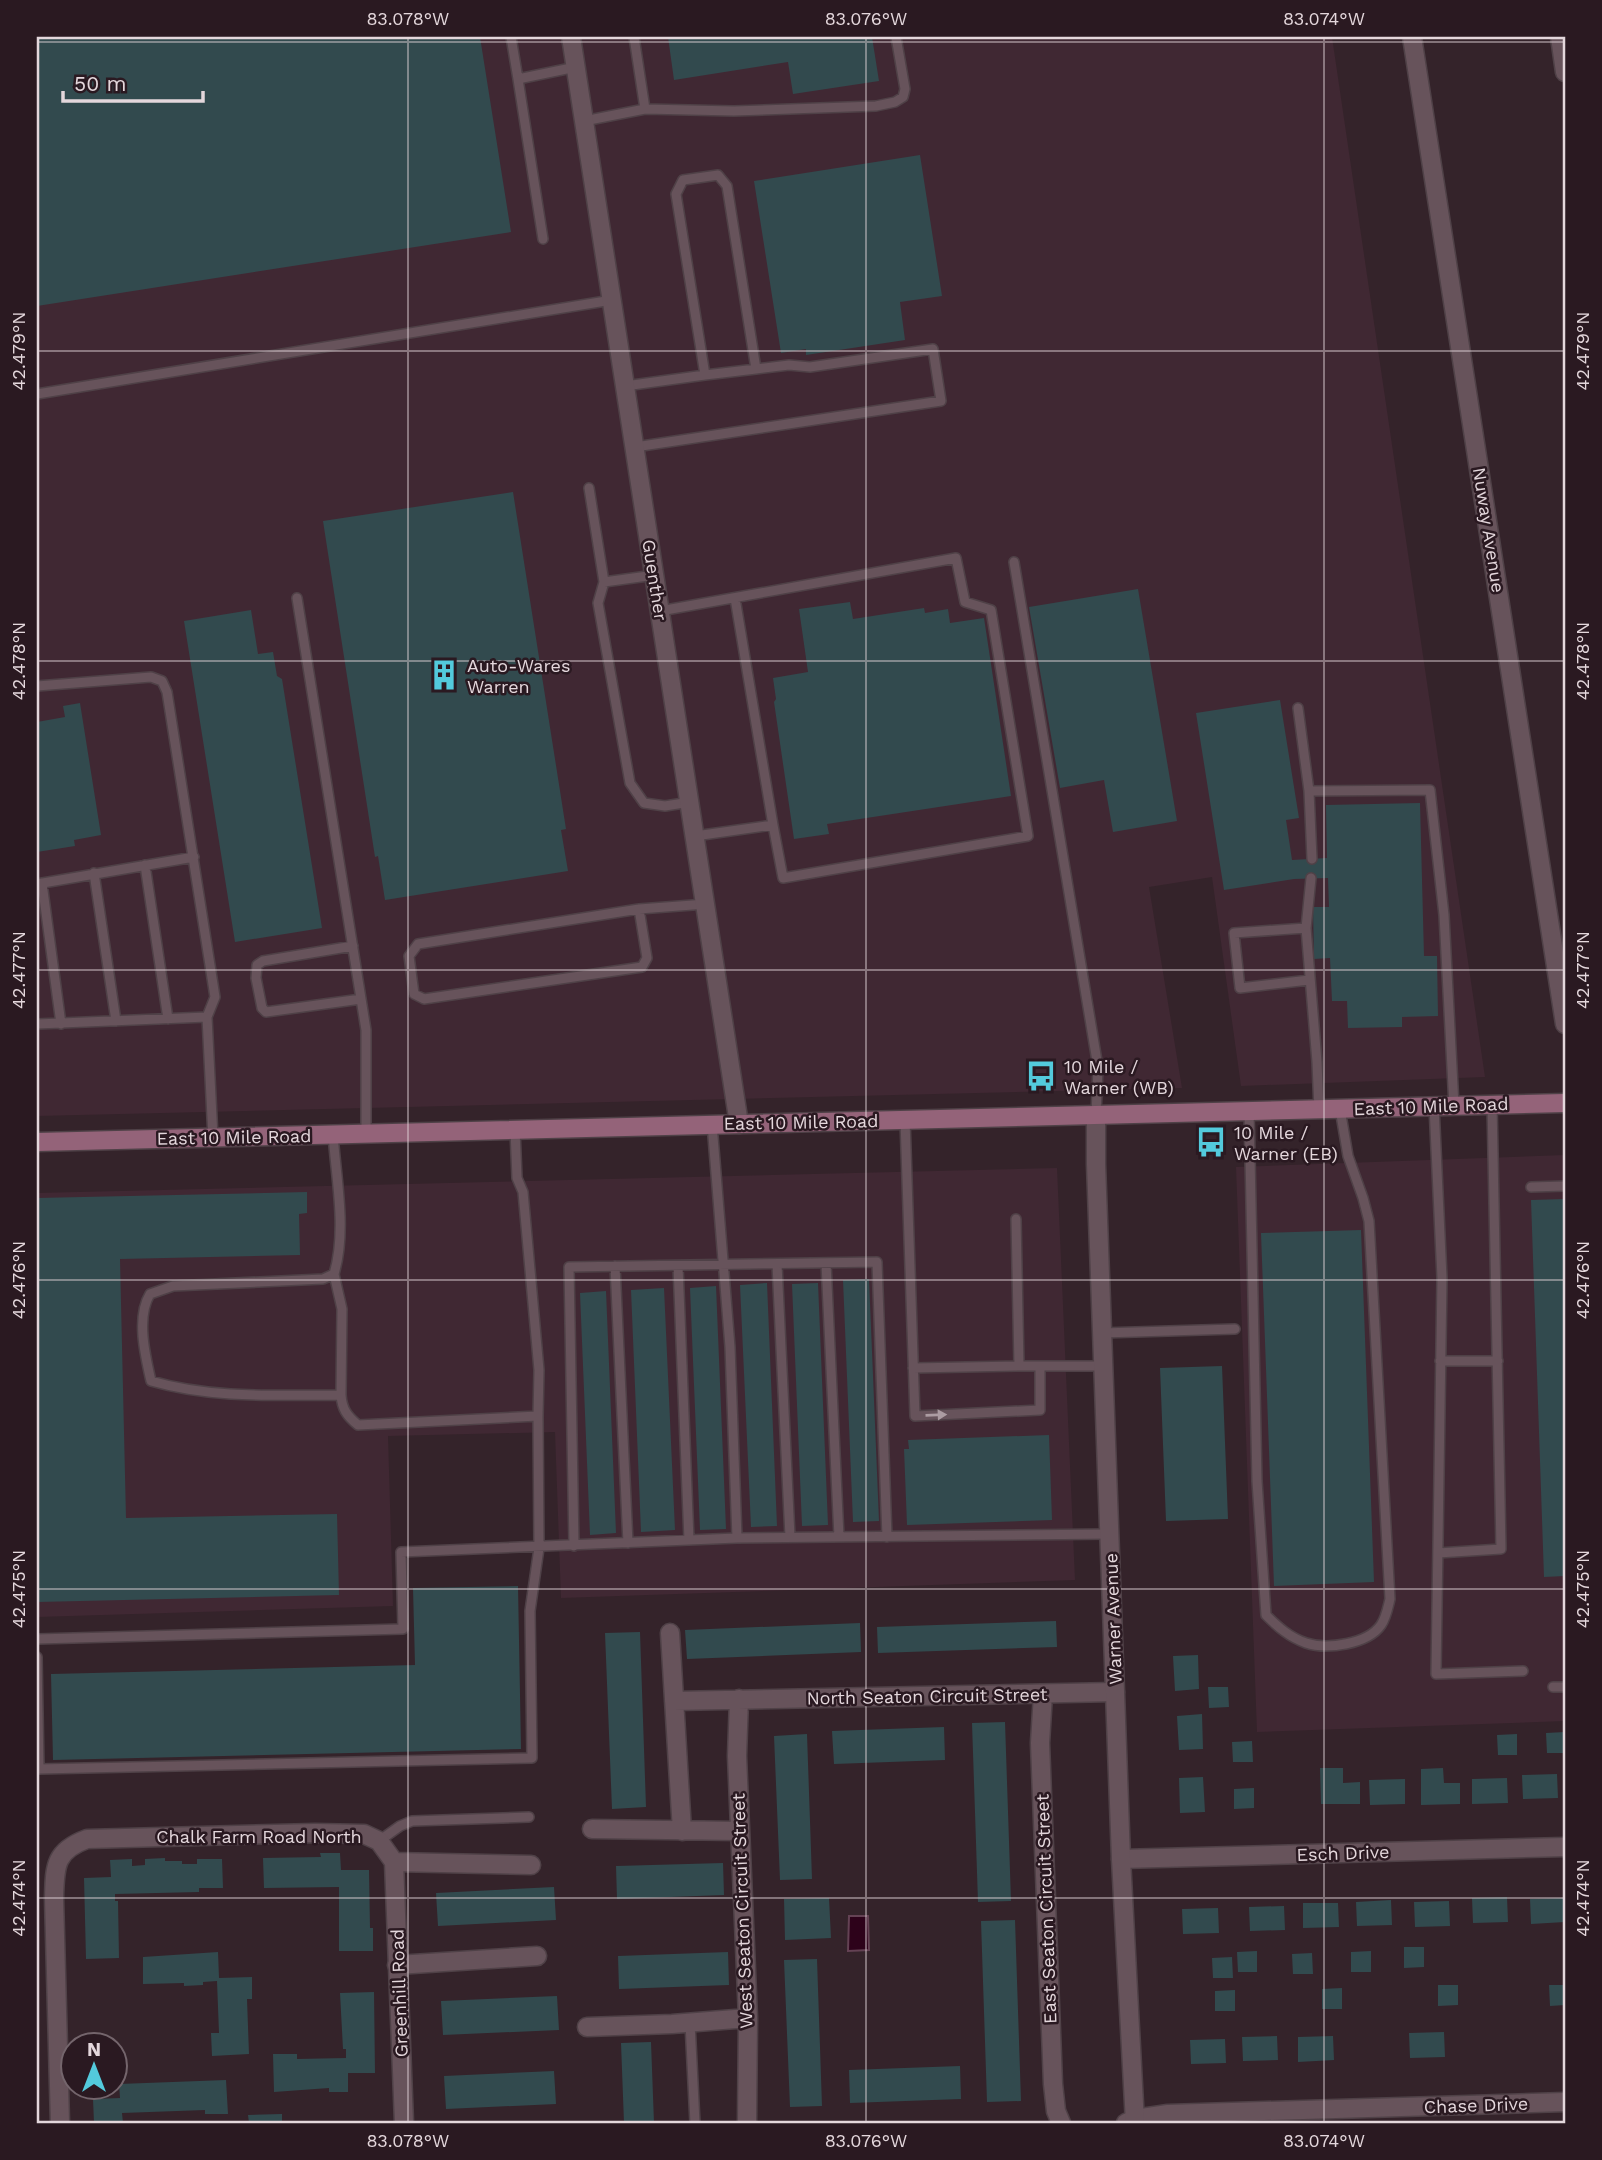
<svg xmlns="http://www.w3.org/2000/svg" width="1602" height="2160" viewBox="0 0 1602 2160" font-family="'Work Sans',sans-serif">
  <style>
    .built { fill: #402833 }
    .water { fill: #2d021a; stroke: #644254; stroke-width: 2 }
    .building { fill: #324a4e }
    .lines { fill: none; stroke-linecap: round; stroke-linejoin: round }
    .service-casing { stroke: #4f4147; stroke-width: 12 }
    .minor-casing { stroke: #4f4147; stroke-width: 21 }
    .tertiary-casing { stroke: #4f4147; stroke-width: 21 }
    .secondary-casing { stroke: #4f4147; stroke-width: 21 }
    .service { stroke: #67535b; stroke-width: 9 }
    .minor { stroke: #67535b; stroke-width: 18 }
    .tertiary { stroke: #67535b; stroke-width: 18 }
    .secondary { stroke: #946379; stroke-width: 18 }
    .oneway { fill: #ac9ca2 }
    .ticks { fill: none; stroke: #e4d7dc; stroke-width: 2; stroke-opacity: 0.45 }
    .labels { text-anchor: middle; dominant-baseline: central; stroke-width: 5; stroke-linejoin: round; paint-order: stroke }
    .street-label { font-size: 18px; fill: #e4d7dc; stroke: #2a1921 }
    .poi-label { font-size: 18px; fill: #e4d7dc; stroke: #2a1921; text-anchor: start }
    .neatline { fill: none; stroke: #e4d7dc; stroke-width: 2.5 }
    .ticks-label { font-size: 18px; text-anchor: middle; fill: #e4d7dc }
  </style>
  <rect width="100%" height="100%" fill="#34232a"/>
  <path class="built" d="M37,37H1332L1485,1077L1241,1086L1212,877L1149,887L1182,1088L37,1116Z
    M1565,1155V1721L1257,1732L1236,1167Z
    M1057,1168L1075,1580L561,1598L555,1432L388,1436L393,1606L37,1617V1193Z"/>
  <path class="water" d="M849,1916H868L869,1950L848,1951Z"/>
  <path class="building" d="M37,37H480L511,232L37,306Z
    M668,37H872L879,81L793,94L788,62L674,80Z
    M920,155L942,296L900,302L905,340L806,355V349L781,353L754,181Z
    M513,492L566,829L561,830L568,871L385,900L378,856L375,857L323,521Z
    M1138,589L1177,821L1113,832L1104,780L1060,788L1029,607Z
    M850,602L853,619L924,608L925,613L948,609L950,623L984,618L1011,796L827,824L829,834L794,839L774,702L776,699L773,678L808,672L799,609Z
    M251,610L258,654L273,652L277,676L282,679L322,928L235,942L184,621Z
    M1280,700L1299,818L1286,820L1292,860L1327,858L1326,805L1420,803L1424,956H1437L1438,1016L1402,1017V1027L1348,1028L1347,1001H1332L1330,958L1314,959L1313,907H1329L1328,878L1294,879L1224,890L1196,713Z
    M80,703L101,835L74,840L75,846L37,852V722L65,717L63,706Z
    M307,1192V1213L299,1214L300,1255L120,1259L126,1518L337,1514L339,1595L37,1602V1198Z
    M1565,1199V1576L1544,1577L1531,1200Z
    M1361,1230L1374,1582L1274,1586L1261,1233Z
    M869,1279L879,1521L853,1522L843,1280Z
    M767,1283L777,1526L751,1527L740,1285Z
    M818,1283L828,1525L802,1526L792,1284Z
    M716,1286L726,1529L700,1530L690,1288Z
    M664,1288L675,1530L641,1532L631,1290Z
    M606,1291L616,1533L590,1535L580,1293Z
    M1222,1366L1228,1519L1166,1521L1160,1368Z
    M1049,1435L1052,1520L907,1525L904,1449H909L908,1440Z
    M518,1586L521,1749L53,1760L51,1674L415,1665L413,1588Z
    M1056,1621L1057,1647L878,1653L877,1627Z
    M860,1623L861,1652L687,1659L685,1630Z
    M640,1632L646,1807L612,1809L605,1633Z
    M1198,1655L1199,1689L1175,1691L1173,1656Z
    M1208,1687H1228L1229,1707L1209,1708Z
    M1202,1714L1203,1749L1179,1750L1177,1716Z
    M1005,1722L1011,1901L978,1902L972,1723Z
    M944,1727L945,1760L834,1764L832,1731Z
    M1565,1732V1753H1547L1546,1733Z
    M807,1734L812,1879L780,1880L774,1736Z
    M1517,1734V1755H1498L1497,1735Z
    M1252,1741L1253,1762H1233L1232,1742Z
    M1320,1768H1343V1783L1360,1782V1804H1321Z
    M1443,1768L1444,1783H1460V1804L1421,1805V1769Z
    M1557,1774L1558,1798L1523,1799L1522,1775Z
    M1203,1777L1205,1812L1180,1813L1179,1778Z
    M1507,1778L1508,1803L1472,1804V1779Z
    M1405,1779V1804L1370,1805L1369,1780Z
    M1254,1788V1808L1234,1809V1789Z
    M320,1853H340L341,1870H369L370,1928H373V1951H339V1887L264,1888L263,1858L321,1857Z
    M165,1858V1861H182V1864H197V1859H222L223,1888H199V1892L115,1894V1901H118L119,1958L86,1959L84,1878L111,1877L110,1860L132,1859V1866L145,1865V1859Z
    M723,1863L724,1895L617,1899L616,1866Z
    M554,1887L556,1920L438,1926L436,1893Z
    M1507,1897L1508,1922L1473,1923L1472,1898Z
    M829,1898L831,1938L785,1940L784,1899Z
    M1565,1898V1922L1531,1924L1530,1899Z
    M1391,1900L1392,1925L1357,1926L1356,1902Z
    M1449,1901L1450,1926L1415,1927L1414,1902Z
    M1303,1903H1338L1339,1927L1303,1928Z
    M1284,1906L1285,1930L1250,1931L1249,1907Z
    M1218,1908L1219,1933L1183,1934L1182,1909Z
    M1015,1920L1021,2101L987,2102L981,1921Z
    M1404,1947H1424V1967L1404,1968Z
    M1257,1951V1972H1238L1237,1952Z
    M1371,1951V1972H1351V1952Z
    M218,1952L219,1978L252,1977V1999H247L249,2054L212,2056L211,2033H219L217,1981L203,1982V1985L184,1986V1983L143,1984V1957Z
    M728,1952L729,1985L619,1989L618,1956Z
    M1312,1953L1313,1974H1293L1292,1954Z
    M1232,1957L1233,1978H1213L1212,1958Z
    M817,1959L822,2106L790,2107L784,1960Z
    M1438,1985H1458V2005L1438,2006Z
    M1549,1985H1565V2005L1550,2006Z
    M1342,1988V2009H1322V1989Z
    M1235,1990V2011H1215V1991Z
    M374,1992L375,2073H348V2092H329V2088L274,2092L273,2054H297V2059L346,2058V2049H343L340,1993Z
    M557,1996L559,2030L443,2035L441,2001Z
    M1444,2032L1445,2057L1410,2058L1409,2033Z
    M1277,2036L1278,2060L1243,2061L1242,2037Z
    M1333,2036L1334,2060L1298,2062V2037Z
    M1225,2039L1226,2063L1191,2064L1190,2040Z
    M651,2042L654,2123H624L621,2043Z
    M960,2066L961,2099L850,2103L849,2070Z
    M554,2071L556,2104L446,2109L444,2076Z
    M226,2080L228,2114H205V2110L122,2113L123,2123H94L93,2099L120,2098L119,2084Z
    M282,2114V2123H249L248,2115Z"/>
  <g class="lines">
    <g class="service-casing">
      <path id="service" d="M511,37L518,79L576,67
        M634,37L645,109
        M518,79L543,239
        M584,121L645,109L734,111L876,106L895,102L903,97L905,89L896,37
        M705,375L756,369
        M625,386L705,375L676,194L683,180L718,175L727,186L756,369L789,365L810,367L933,349L941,401L635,447
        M37,394L612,300
        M589,488L604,582
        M1014,562L1098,1067L1096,1115
        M655,575L604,582L598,603L630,783L644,803L665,806L690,802
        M297,598L366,1030V1133
        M735,598L773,825
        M660,611L956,558L965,602L991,610L1028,836L783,878L773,825L695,836
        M37,686L151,677L162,681L167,692L215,997L207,1017L213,1138
        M1298,708L1309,791
        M1312,859L1309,791L1430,790L1444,915L1454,1106
        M145,865L168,1019
        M94,873L116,1021
        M1311,878L1306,928L1317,1062L1319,1110
        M42,883L61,1024
        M37,884L194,857
        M639,909L647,958L642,967L424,999L414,994L409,956L418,944L639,909L706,904
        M1306,928L1234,933L1240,988L1309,980
        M353,946L263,961L257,965L256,978L262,1008L266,1012L361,999
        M37,1024L207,1017
        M1434,1106L1442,1278L1436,1674L1523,1671
        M1249,1111L1257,1481L1266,1615C1278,1627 1289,1637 1306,1643C1327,1650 1368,1644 1381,1625C1386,1618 1388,1607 1390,1599L1369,1221L1363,1198L1348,1156L1340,1109
        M905,1120L915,1416L1040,1410V1366
        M712,1124L730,1347L737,1538L1109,1534
        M333,1134C336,1179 347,1230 334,1274L323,1279L173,1286L150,1294C136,1317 145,1355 151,1381C213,1399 277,1395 341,1395C342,1409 347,1416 358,1425L538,1416L539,1370L523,1192L517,1178L515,1130
        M1531,1187L1565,1186
        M1016,1219L1019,1366H1103
        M826,1263L839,1537
        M777,1264L790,1537
        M615,1266L628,1543
        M678,1266L689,1540
        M334,1274L342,1309L341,1395
        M1102,1333L1235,1329
        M1440,1361H1498
        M913,1368L1019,1366
        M574,1546L569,1267L877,1262L887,1537
        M1438,1553L1501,1549L1492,1104
        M37,1639L403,1629L401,1552L737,1538
        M37,1657L39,1769L532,1758L530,1611L539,1548L538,1416
        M1553,1687H1565
        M379,1841L400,1826L412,1821L529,1817
        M690,2023L695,2123"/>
    </g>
    <g class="minor-casing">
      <path id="minor" d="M571,37L739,1124
        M1412,37L1565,1024
        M1560,37L1565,72
        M670,1633L682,1831
        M1043,1694L1040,1743L1053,2084L1056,2111L1061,2123
        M739,1699L737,1756L748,2018L747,2123
        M674,1701L1115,1692
        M592,1829L739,1831
        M1121,1859L1565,1847
        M394,1862L531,1865
        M397,1965L537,1956
        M587,2027L672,2024L748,2018
        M60,2123L54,1898C55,1867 54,1851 87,1839L315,1833L364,1834L379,1841L394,1862L404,2123
        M1126,2123L1135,2119L1168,2114L1565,2102"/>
    </g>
    <g class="tertiary-casing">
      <path id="tertiary" d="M1096,1115V1164L1121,1859L1135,2123"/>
    </g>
    <g class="secondary-casing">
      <path id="secondary" d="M37,1142L1565,1103"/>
    </g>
    <use href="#service" class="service"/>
    <use href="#minor" class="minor"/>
    <use href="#tertiary" class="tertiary"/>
    <use href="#secondary" class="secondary"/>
  </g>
  <defs><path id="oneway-solid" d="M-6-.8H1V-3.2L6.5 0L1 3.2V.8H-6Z" transform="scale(1.75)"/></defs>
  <use class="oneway" href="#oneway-solid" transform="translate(936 1415) rotate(-2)"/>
  <path class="ticks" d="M408,37V2123M866,37V2123M1324,37V2123M37,42H1565M37,351H1565M37,661H1565M37,970H1565M37,1280H1565M37,1589H1565M37,1898H1565"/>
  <defs>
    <g id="building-bare" transform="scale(2.415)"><path d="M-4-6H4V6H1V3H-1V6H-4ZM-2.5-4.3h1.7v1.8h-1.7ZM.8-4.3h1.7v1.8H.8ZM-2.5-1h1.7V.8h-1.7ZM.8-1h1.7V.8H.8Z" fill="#53cadc" stroke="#2a1921" stroke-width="2.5" paint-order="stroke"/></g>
    <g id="bus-bare" transform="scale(2.415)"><path d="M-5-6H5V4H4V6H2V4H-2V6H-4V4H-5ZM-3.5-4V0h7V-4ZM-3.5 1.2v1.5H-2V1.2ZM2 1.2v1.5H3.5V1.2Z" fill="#53cadc" stroke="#2a1921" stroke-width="2.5" paint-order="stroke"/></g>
  </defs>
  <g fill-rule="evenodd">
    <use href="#building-bare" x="444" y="675"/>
    <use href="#bus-bare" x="1041" y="1076"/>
    <use href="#bus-bare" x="1211" y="1142"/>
  </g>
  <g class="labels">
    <g class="street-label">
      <text transform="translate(1489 530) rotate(81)">Nuway Avenue</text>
      <text transform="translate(655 580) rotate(81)">Guenther</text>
      <text transform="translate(1431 1106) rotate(-2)">East 10 Mile Road</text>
      <text transform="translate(801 1122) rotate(-1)">East 10 Mile Road</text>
      <text transform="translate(234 1137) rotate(-1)">East 10 Mile Road</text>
      <text transform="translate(1113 1619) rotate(-92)">Warner Avenue</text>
      <text transform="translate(927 1696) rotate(-1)">North Seaton Circuit Street</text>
      <text x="259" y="1836">Chalk Farm Road North</text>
      <text transform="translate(1343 1853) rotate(-2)">Esch Drive</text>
      <text transform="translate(1046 1909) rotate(-92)">East Seaton Circuit Street</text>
      <text transform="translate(742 1911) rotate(-92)">West Seaton Circuit Street</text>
      <text transform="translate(399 1993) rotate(-92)">Greenhill Road</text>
      <text transform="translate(1476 2105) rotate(-2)">Chase Drive</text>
    </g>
    <g class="poi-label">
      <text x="467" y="665">Auto-Wares<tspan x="467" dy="21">Warren</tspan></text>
      <text x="1064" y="1066">10 Mile /<tspan x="1064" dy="21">Warner (WB)</tspan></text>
      <text x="1234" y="1132">10 Mile /<tspan x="1234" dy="21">Warner (EB)</tspan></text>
    </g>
  </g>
  <rect width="1602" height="2160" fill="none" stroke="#2a1921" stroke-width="77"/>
  <g transform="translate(94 2066)"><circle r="33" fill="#2a1921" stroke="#74656c" stroke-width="2"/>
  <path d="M0-5L12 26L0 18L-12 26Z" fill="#53cadc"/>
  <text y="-10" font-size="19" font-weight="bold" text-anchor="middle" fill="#e4d7dc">N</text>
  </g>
  <path d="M63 91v10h140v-10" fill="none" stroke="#e4d7dc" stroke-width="3.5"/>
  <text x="74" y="91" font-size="21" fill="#e4d7dc" stroke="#2a1921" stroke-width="5" paint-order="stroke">50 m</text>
  <rect x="38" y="38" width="1526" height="2084" class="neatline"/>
  <g class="ticks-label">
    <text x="408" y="25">83.078°W</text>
    <text x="866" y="25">83.076°W</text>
    <text x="1324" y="25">83.074°W</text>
    <text transform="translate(19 351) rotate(-90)" y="6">42.479°N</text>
    <text transform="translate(1583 351) rotate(-90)" y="6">42.479°N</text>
    <text transform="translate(19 661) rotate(-90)" y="6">42.478°N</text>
    <text transform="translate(1583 661) rotate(-90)" y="6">42.478°N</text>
    <text transform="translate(19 970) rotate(-90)" y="6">42.477°N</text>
    <text transform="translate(1583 970) rotate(-90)" y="6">42.477°N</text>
    <text transform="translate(19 1280) rotate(-90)" y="6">42.476°N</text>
    <text transform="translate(1583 1280) rotate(-90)" y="6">42.476°N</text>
    <text transform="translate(19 1589) rotate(-90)" y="6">42.475°N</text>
    <text transform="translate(1583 1589) rotate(-90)" y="6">42.475°N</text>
    <text transform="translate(19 1898) rotate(-90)" y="6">42.474°N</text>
    <text transform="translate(1583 1898) rotate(-90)" y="6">42.474°N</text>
    <text x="408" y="2147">83.078°W</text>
    <text x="866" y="2147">83.076°W</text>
    <text x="1324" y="2147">83.074°W</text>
  </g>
</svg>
